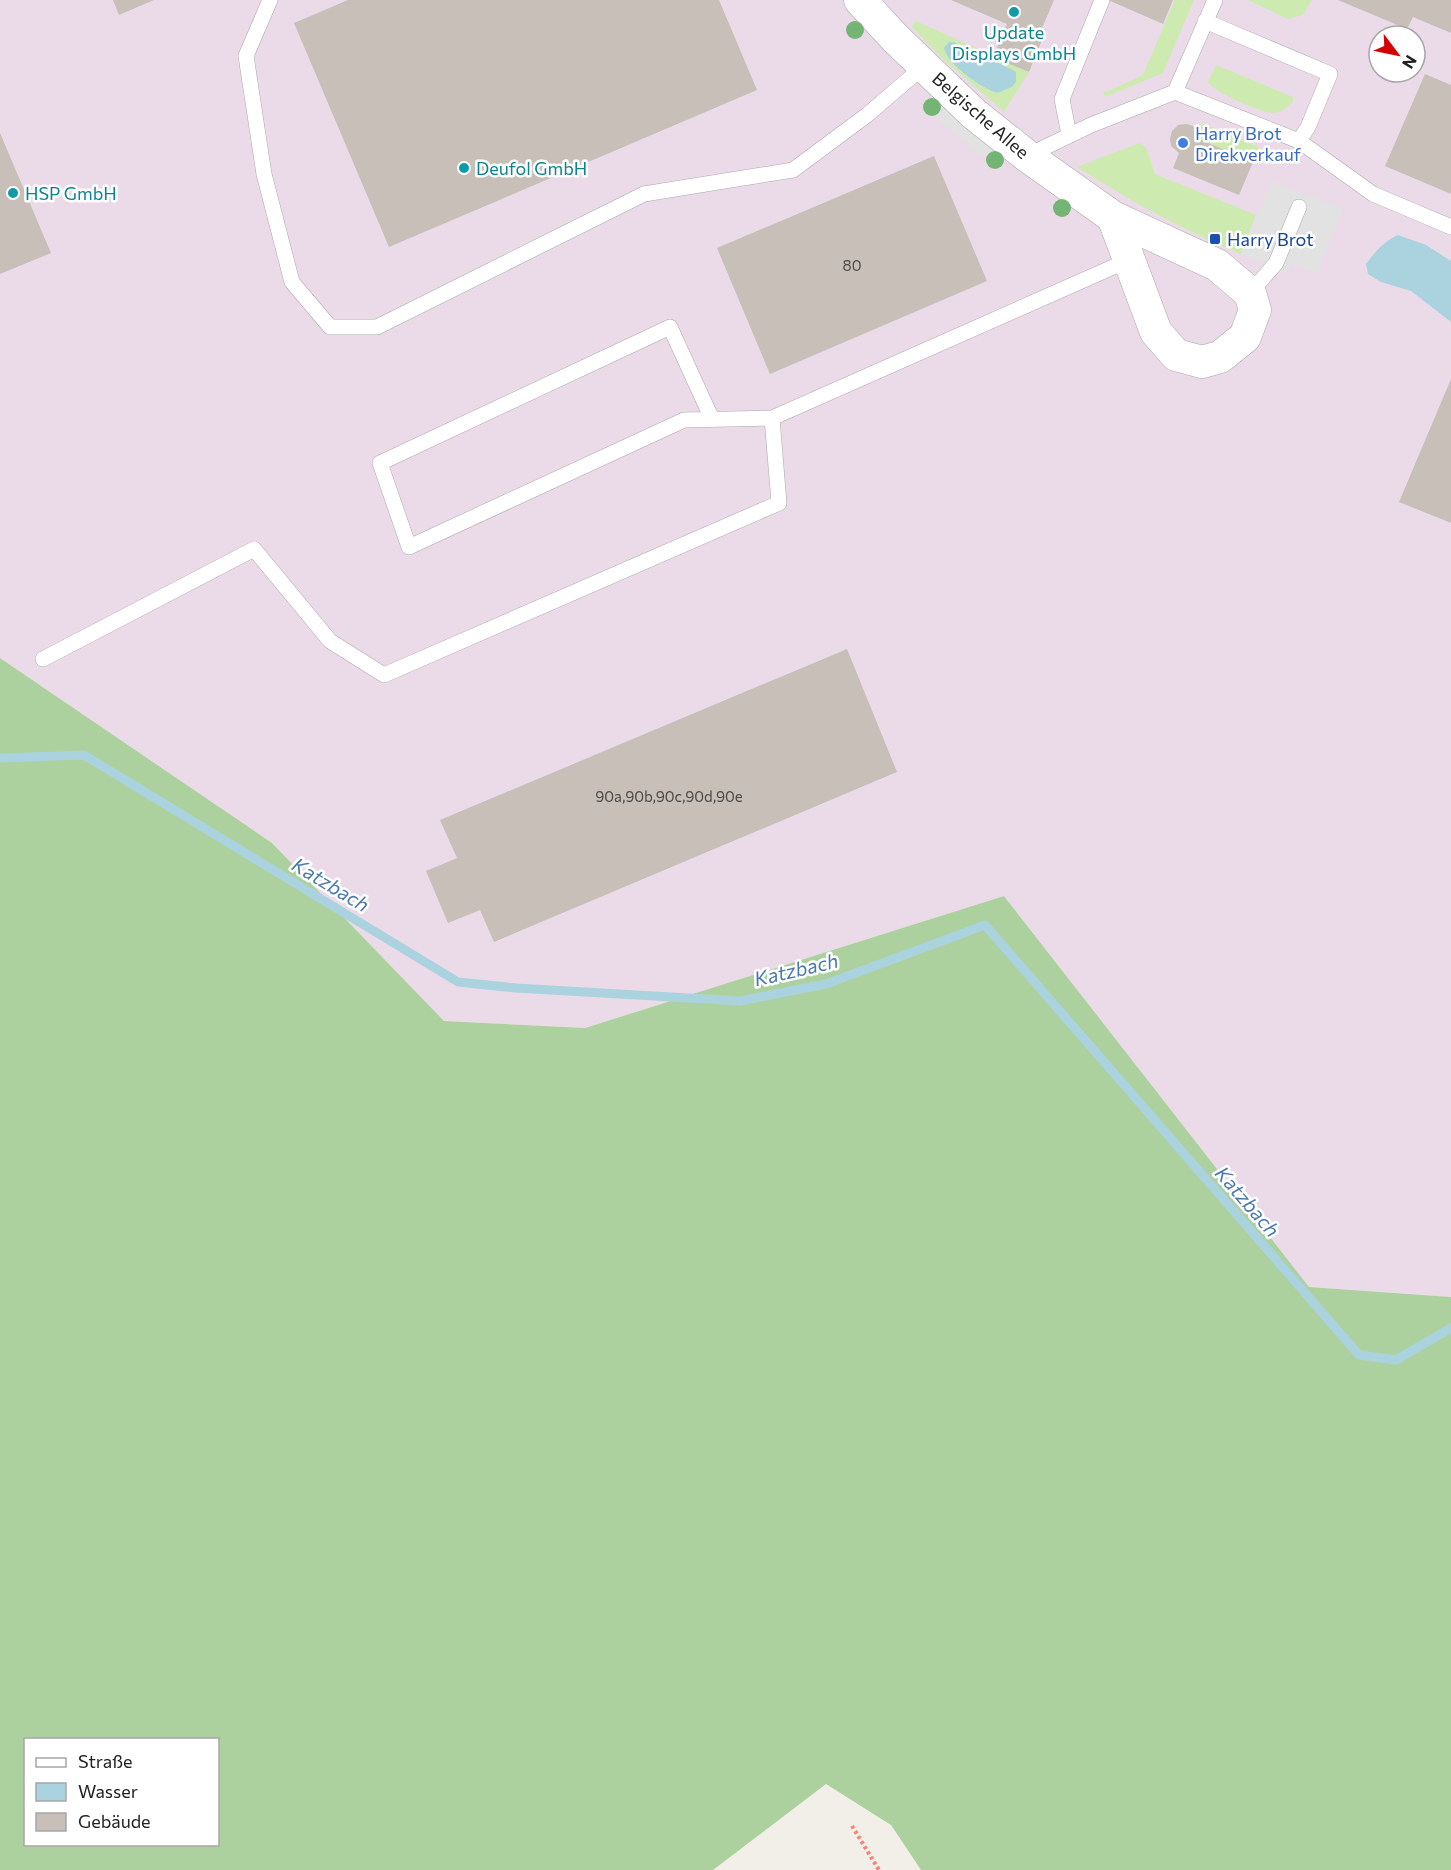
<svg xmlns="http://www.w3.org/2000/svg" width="1451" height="1870" viewBox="0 0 1451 1870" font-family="Commissioner,sans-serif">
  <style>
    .industrial { fill: #ebdbe8; fill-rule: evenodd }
    .grass { fill: #cdebb0 }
    .forest { fill: #add19e; fill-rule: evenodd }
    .parking { fill: #e2e2e2 }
    .water { fill: #aad3df }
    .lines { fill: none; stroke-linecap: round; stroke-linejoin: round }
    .stream { stroke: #aad3df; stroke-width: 9 }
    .building { fill: #c7bfb8 }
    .service-casing { stroke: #a9a9a9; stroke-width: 16 }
    .minor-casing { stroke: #a9a9a9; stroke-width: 33 }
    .path { stroke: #fa8072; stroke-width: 4; stroke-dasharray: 3 3; stroke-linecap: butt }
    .service { stroke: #fff; stroke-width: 15 }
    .minor { stroke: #fff; stroke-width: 32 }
    .tree { fill: #74b475 }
    .culture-dot { fill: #0f9aa8; stroke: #fff; stroke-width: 2 }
    .shop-dot { fill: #3f7fe0; stroke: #fff; stroke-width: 2 }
    .transit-dot { fill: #1a4fb4; stroke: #fff; stroke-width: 2 }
    .labels { text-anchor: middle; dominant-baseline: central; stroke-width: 5; stroke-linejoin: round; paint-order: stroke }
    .number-label { font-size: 15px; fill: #4b4948 }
    .culture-label { font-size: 18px; fill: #0d838f; stroke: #fff; text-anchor: start }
    .street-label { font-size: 18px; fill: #222; stroke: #fff }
    .shop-label { font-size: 18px; fill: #366cbe; stroke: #fff; text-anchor: start }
    .transit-label { font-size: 18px; fill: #164399; stroke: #fff; text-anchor: start }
    .water-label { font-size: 20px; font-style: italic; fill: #4a7aab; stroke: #fff }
  </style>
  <rect width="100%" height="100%" fill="#f2efe9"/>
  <path class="industrial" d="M0,0H1451V1297L1309,1287L1004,896L585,1028L444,1021L272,843L0,658ZM1379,36H1415V72H1379Z"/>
  <path class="grass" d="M1175,0H1194L1163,73L1105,97L1103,91L1106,92L1143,75Z
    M1248,0H1312L1303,15L1288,19Z
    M916,21L1029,72L1004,112L942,58L911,26Z
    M1216,65L1293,97V101C1288,107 1281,113 1273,113C1260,113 1214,92 1208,82Z
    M1202,123L1259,147L1255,163L1201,140L1199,132Z
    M1139,143L1146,147L1155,174L1256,215L1241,254C1183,230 1130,201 1077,167Z"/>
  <path class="forest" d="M0,658L272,843L444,1021L585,1028L1004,896L1309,1287L1451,1297V1870H921L891,1825L826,1784L713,1870H0ZM26,1740H218V1844H26Z"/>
  <path class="parking" d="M939,105L994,152L982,157L937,118Z
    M1272,181L1343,209L1317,274L1292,264L1286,274L1241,254Z"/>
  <path class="water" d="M949,42H953L1011,69L1016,72V82L1012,87L997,93C981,88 947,64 944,48Z
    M1398,235L1426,245L1451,261V322L1411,291L1381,282L1368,274L1366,264C1376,251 1383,242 1398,235Z"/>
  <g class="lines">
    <path class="stream" d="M0,758L84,755L458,982L516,988L740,1001L826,984L985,925L1359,1355L1396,1360L1451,1328"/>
  </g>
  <path class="building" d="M113,0H154L119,15Z
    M348,0H719L757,90L389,247L294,23Z
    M951,0H1054L1042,28L1046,30L1029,72L993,57L1007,24Z
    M1108,0H1173L1163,24Z
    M1338,0H1451V33L1413,17L1407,29Z
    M1425,74L1451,85V194L1385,166Z
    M1186,124L1193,126L1199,132L1201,140L1253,162L1239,195L1173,168L1179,153L1171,146L1170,139L1172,131L1178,125Z
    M0,133L51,253L0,274Z
    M934,156L987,281L770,374L717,248Z
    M1451,379V523L1399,502Z
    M847,649L897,772L494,942L480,910L448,923L426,871L457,858L440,820Z"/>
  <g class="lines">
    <g class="service-casing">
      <path id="service" d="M270,0L246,56L264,174L292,282L330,327H377L644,194L793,170L867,115L924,66
        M1215,0L1175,92L1299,141L1373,194L1451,227
        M1205,21L1330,74L1308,127L1299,141
        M1069,135L1062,99L1102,0
        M1027,156L1091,125L1175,92
        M1250,293L1276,263L1299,207
        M712,419L670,327L380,463L409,547L684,420L772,418L1129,260
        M43,659L254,549L330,641L384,675L779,503L772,418"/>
    </g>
    <g class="minor-casing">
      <path id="minor" d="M860,0L895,38L973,113L1027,156L1113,217L1217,265L1250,293L1255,310L1245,337L1220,357L1202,362L1176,355L1156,332L1113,217"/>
    </g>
    <path class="path" d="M852,1826L879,1870"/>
    <use href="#service" class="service"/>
    <use href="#minor" class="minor"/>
  </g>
  <g class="tree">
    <circle cx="855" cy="30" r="9"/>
    <circle cx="932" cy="107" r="9"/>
    <circle cx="995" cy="160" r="9"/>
    <circle cx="1062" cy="208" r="9"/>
  </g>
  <g class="culture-dot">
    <circle cx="1014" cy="12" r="6"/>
    <circle cx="464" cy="168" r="6"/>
    <circle cx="13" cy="193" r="6"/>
  </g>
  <circle class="shop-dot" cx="1183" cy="143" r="6"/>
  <rect class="transit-dot" x="1209" y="233" width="12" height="12" rx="3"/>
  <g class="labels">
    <g class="number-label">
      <text x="852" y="265">80</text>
      <text x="669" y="796">90a,90b,90c,90d,90e</text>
    </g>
    <g class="culture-label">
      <text x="1014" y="32" text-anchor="middle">Update<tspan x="1014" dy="21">Displays GmbH</tspan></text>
      <text x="476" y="168">Deufol GmbH</text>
      <text x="25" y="193">HSP GmbH</text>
    </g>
    <g class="street-label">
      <text transform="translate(981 115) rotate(41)">Belgische Allee</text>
    </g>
    <g class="shop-label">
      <text x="1195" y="133">Harry Brot<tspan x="1195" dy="21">Direkverkauf</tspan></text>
    </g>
    <g class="transit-label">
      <text x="1227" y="239">Harry Brot</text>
    </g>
    <g class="water-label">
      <text transform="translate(331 884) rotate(31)">Katzbach</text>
      <text transform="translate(796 969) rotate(-13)">Katzbach</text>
      <text transform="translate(1248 1201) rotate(49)">Katzbach</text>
    </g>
  </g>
  <rect x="24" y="1738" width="195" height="108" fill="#ffffff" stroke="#a7a7a7" stroke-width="1.5"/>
  <rect x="36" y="1758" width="30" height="9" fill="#ffffff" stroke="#a7a7a7" stroke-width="1.5"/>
  <text x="78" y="1768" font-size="18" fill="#222222">Straße</text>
  <rect x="36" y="1783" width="30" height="18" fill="#aad3df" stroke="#a7a7a7" stroke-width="1.5"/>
  <text x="78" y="1798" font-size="18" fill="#222222">Wasser</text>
  <rect x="36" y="1813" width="30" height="18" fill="#c7bfb8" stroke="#a7a7a7" stroke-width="1.5"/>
  <text x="78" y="1828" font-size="18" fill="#222222">Gebäude</text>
  <g transform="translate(1397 54) rotate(122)"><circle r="28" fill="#ffffff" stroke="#a7a7a7" stroke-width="1.5"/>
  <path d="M0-4.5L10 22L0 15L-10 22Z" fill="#d40000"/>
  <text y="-9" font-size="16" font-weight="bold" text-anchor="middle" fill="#222222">N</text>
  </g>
</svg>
